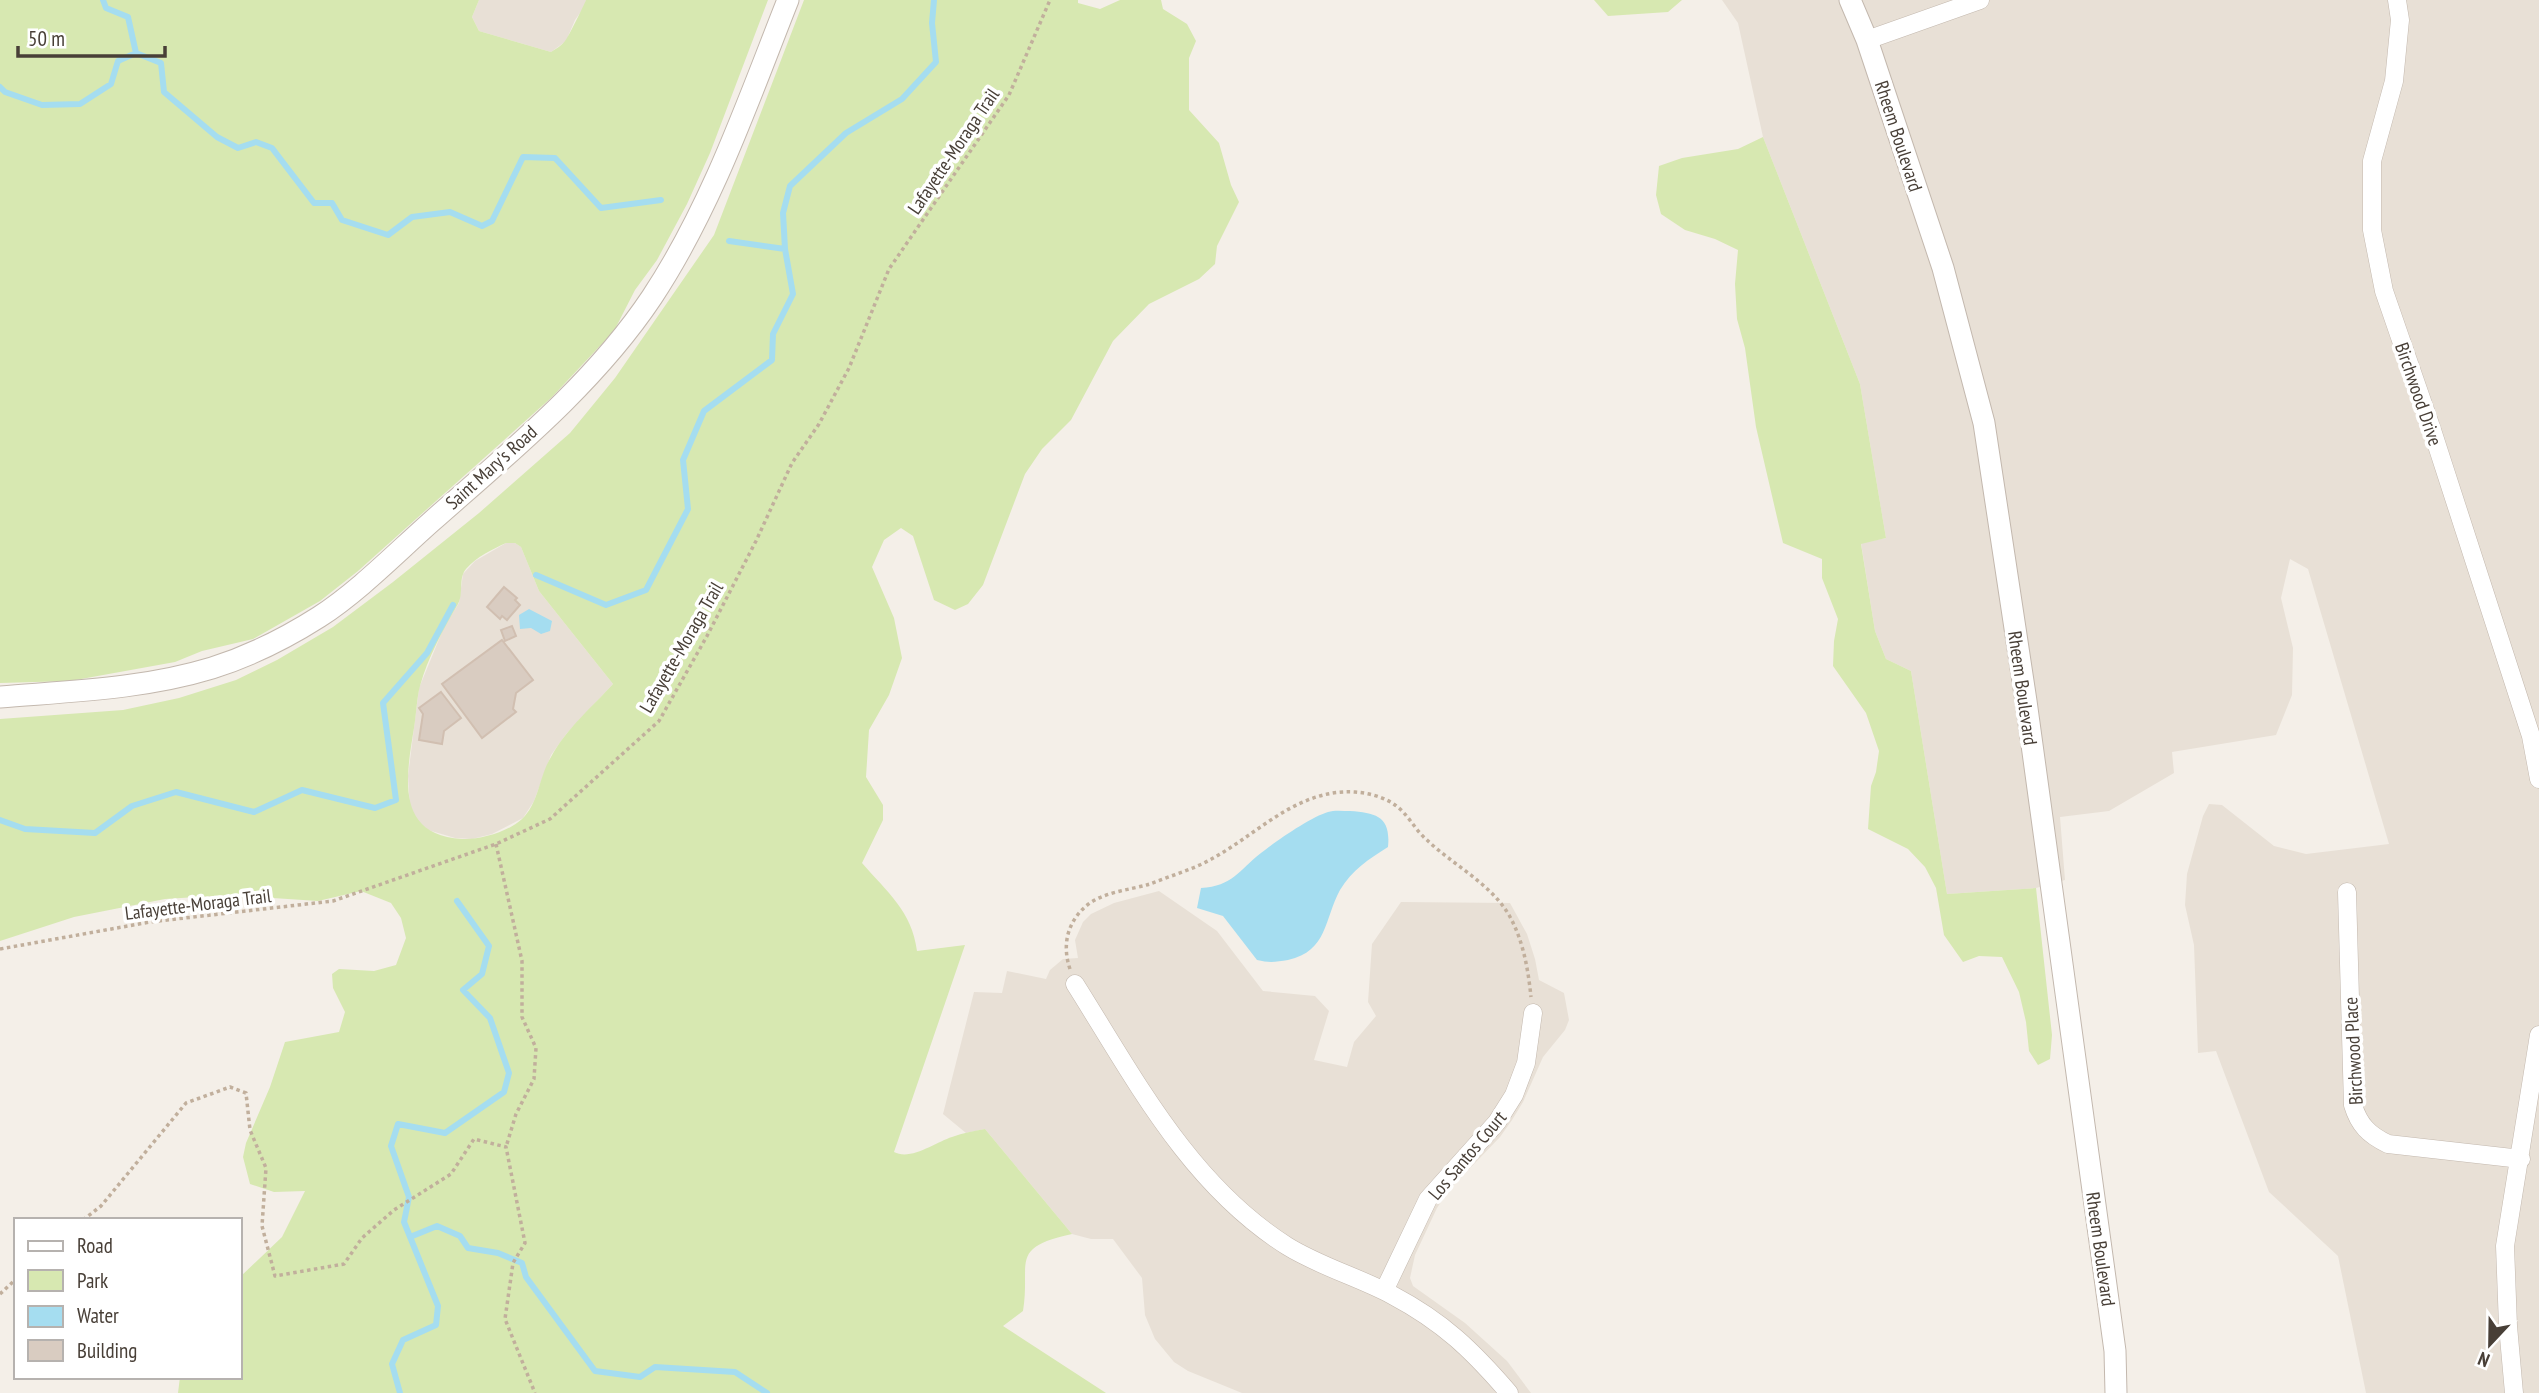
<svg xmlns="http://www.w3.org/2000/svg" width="2539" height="1393" viewBox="0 0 2539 1393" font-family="'PT Sans Narrow',sans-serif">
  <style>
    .residential { fill: #e8e0d6 }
    .green { fill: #d7e8b1; fill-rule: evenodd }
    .water { fill: #a5ddf0 }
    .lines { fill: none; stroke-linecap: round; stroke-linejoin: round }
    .stream { stroke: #a5ddf0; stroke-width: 6 }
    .building { fill: #d9ccc1; stroke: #d1bfb1; stroke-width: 2 }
    .minor-casing { stroke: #c3b8ae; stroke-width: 19 }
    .tertiary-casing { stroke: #c3b8ae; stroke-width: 23 }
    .path { stroke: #c1af9c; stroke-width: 3.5; stroke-dasharray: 3.5 3.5; stroke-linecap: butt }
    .minor { stroke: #fff; stroke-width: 18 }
    .tertiary { stroke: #fff; stroke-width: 21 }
    .labels { text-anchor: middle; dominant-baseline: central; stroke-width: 7; stroke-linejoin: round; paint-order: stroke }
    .street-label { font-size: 19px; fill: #483f37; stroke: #fff }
  </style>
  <rect width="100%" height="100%" fill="#f4efe8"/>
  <path class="residential" d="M479,0H586L585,6L575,20L566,41L551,52L479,31L472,17Z
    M1722,0H2539V1393H2366L2338,1256L2269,1192L2216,1051L2198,1053L2194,945L2185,905L2187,874L2203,816L2209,804L2222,805L2274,846L2306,854L2389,844L2308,569L2290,559L2281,598L2293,648L2292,695L2276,735L2172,752L2174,773L2109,811L2060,817L2065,880L2036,888L1947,894L1911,671L1886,659L1875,631L1861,543L1886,538L1860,384L1763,137L1738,23Z
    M506,543H515L521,547L539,591L613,684L567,733L551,755L534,801L523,818L492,834L472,839L455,838L428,830L418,821L410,809L408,776L419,688L444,627L459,603L463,574L475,561Z
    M1159,891L1217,931L1263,991L1315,996L1329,1011L1314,1060L1347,1067L1354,1042L1376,1016L1368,1002L1372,944L1401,902L1510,903L1527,934L1535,959L1539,980L1564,993L1569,1020L1565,1030L1543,1057L1523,1102L1512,1120L1500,1137L1449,1190L1437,1208L1415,1255L1410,1278L1413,1286L1465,1323L1507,1361L1531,1393H1242L1188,1371L1174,1362L1155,1339L1145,1315L1142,1278L1113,1239H1091L1072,1234L985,1129L966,1133L943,1114L974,992L1002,993L1007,971L1046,979L1050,970L1063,959L1078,958L1075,940L1083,922L1091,914L1114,903Z"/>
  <path class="green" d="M0,0H479L472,17L479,31L551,52C556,49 562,45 565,41C568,38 585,3 586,0H768L710,153L687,204L657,260L635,290L614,331L552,397L358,571L320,601L253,639L202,651L175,662L70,681L0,683Z
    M804,0H1078V3L1100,9L1120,0H1161L1163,9L1187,24L1196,41L1189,58V110L1219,143L1231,185L1239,202L1217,246L1215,264L1199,279L1149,304L1113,341L1071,420L1042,449L1025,474L983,585L968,604L955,610L934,600L913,536L901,528L884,540L872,567L894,618L902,658L889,695L869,730L866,777L883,805V820L862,863C887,892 912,911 917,951L965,945L894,1152C911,1161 936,1142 952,1137C963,1133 974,1131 985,1129L1072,1234C1008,1248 1031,1262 1023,1311L1003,1326L1106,1393H178L180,1377H240V1277L282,1237L305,1191L274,1192L250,1184L243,1157L246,1143L270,1087L285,1042L339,1032L345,1012L333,988L332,974L339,969L374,971L396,965L406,938L401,918L391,903L361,891L318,901L229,895L165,899L74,917L0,941V719L123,710L179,698L236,680L277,660L333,627L393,582L479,513L570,433L615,378L714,235ZM506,543H515L521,547L539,591L613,684C592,707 566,729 551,757C539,776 539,803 522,819C508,832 480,840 462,839C395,835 406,777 414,728C416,717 417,696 420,686C428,657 443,630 458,604C464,593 458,578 466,569C476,557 493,549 506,543Z
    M1594,0H1682L1668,12L1608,16Z
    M1763,137L1860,384L1886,538L1861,544L1875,631L1886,659L1911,671L1947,894L2036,888L2052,1035L2050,1059L2038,1065L2029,1051L2026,1022L2019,992L2002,957L1979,956L1963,962L1944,935L1936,888L1925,867L1908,849L1868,829L1871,786L1876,772L1879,751L1866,713L1833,666L1834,641L1838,619L1822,578V559L1783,543L1756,427L1745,348L1737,319L1735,284L1738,250L1715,239L1685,230L1661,214L1656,195L1659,166L1682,158L1738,149Z"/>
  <path class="water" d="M529,609L552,621L550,631L541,634L531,628L520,629L519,615Z
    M1350,811C1377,813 1391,817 1388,847C1369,859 1352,870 1340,890C1324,919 1328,951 1288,960C1276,962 1269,963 1257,960L1223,916L1197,908L1201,888C1233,886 1238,871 1261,853C1276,841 1311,817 1328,812C1334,810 1343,811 1350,811Z"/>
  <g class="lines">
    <path class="stream" d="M103,0L106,8L128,17L136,53L161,63L164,92L217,137L238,148L256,142L272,148L314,203H332L342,220L388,235L412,217L450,212L482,226L492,221L523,157L555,158L601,208L661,200
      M0,87L5,92L42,105L80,104L111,84L118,61L136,53
      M729,241L785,249
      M536,575L606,605L646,590L688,509L683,460L704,411L772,360L773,334L793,294L785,249L783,213L790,186L846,133L902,99L936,62L932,23L934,0
      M0,820L25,829L95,833L132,806L176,792L254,812L302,790L375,808L396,800L383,703L427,653L453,605
      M410,1237L437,1226L460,1236L468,1248L498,1253L522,1263L526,1277L595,1371L640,1377L655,1367L735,1372L767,1393
      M400,1393L392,1364L403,1340L436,1325L438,1306L404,1222L409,1197L391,1146L398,1124L445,1133L504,1092L509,1073L490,1018L463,990L482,974L489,946L457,901"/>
  </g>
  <path class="building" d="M504,587L517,598L515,600L520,605L507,620L502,616L500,619L487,607Z
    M512,626L516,636L505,641L501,630Z
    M502,640L533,680L516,693L513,709L516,712L482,738L442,684Z
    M441,692L461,718L444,731L442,744L419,740L423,714L419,708Z"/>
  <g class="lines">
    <g class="minor-casing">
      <path id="minor" d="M2397,0L2400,20L2394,81L2372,161V230L2384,291L2432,430L2531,736L2539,779
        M1867,40L1980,0
        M2347,892L2353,1105C2359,1125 2369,1135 2388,1144L2521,1159
        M1075,984C1135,1079 1189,1184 1287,1246C1319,1266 1358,1277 1392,1295C1443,1322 1472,1350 1509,1393
        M1384,1291L1428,1199L1497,1122L1514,1095L1526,1063L1533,1013
        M2514,1393L2508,1326L2505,1246L2539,1035"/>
    </g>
    <g class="tertiary-casing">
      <path id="tertiary" d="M1850,0L1867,40L1943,268L1984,423L2026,701L2115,1351L2116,1393
        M0,697C72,691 143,689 212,668C250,656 286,638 319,617C359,591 395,554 431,522C509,453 594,384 652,297C712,206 748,101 788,0"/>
    </g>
    <path class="path" d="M496,844L522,961V1017L536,1048L534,1079L516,1114L506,1147
      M0,949L150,922L333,901L496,844L550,819L659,721L707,636L756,541L792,463L819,424L849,368L889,269L1009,95L1050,0
      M1070,969C1062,946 1067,923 1085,907C1101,892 1130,890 1150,884C1163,879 1177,874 1190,869C1247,848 1289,788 1355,792C1369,793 1384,797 1395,805C1408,814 1415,830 1427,840C1453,865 1490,883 1509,915C1523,940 1528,968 1531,997
      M83,1220L101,1206L186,1103L230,1087L246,1093L250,1130L266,1168L262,1226L275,1276L344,1264L362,1238L394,1210L451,1174L474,1139L506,1147L525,1243L513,1263L505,1319L535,1393
      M0,1294L16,1279"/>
    <use href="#minor" class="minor"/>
    <use href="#tertiary" class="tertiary"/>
  </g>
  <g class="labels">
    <g class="street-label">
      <text transform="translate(1899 136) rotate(72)">Rheem Boulevard</text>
      <text transform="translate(953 151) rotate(-56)">Lafayette-Moraga Trail</text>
      <text transform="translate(2419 394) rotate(71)">Birchwood Drive</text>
      <text transform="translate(491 467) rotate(-42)">Saint Mary's Road</text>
      <text transform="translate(681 647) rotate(-60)">Lafayette-Moraga Trail</text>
      <text transform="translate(2023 688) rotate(82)">Rheem Boulevard</text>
      <text transform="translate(198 904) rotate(-7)">Lafayette-Moraga Trail</text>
      <text transform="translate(2353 1051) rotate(-93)">Birchwood Place</text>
      <text transform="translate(1467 1155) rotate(-50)">Los Santos Court</text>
      <text transform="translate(2101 1249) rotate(82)">Rheem Boulevard</text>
    </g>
  </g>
  <rect x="14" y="1218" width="228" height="161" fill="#ffffff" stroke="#b6b2af" stroke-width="2"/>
  <rect x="28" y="1241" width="35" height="10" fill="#ffffff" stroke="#b6b2af" stroke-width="2"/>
  <text x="77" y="1253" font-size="21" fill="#483f37">Road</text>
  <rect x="28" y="1270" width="35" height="21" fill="#d7e8b1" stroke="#b6b2af" stroke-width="2"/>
  <text x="77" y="1288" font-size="21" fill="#483f37">Park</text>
  <rect x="28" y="1306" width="35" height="21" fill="#a5ddf0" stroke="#b6b2af" stroke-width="2"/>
  <text x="77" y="1323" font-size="21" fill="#483f37">Water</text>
  <rect x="28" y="1340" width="35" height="21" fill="#d9ccc1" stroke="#b6b2af" stroke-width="2"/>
  <text x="77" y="1358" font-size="21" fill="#483f37">Building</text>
  <g transform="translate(2490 1344) rotate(202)" stroke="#ffffff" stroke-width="5" paint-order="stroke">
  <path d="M0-5L12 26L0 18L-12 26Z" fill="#483f37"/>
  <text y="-10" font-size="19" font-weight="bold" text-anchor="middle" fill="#483f37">N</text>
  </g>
  <path d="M18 46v10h147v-10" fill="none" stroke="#483f37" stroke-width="3.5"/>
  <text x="28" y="46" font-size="21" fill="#483f37" stroke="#ffffff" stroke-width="5" paint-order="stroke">50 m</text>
</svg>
